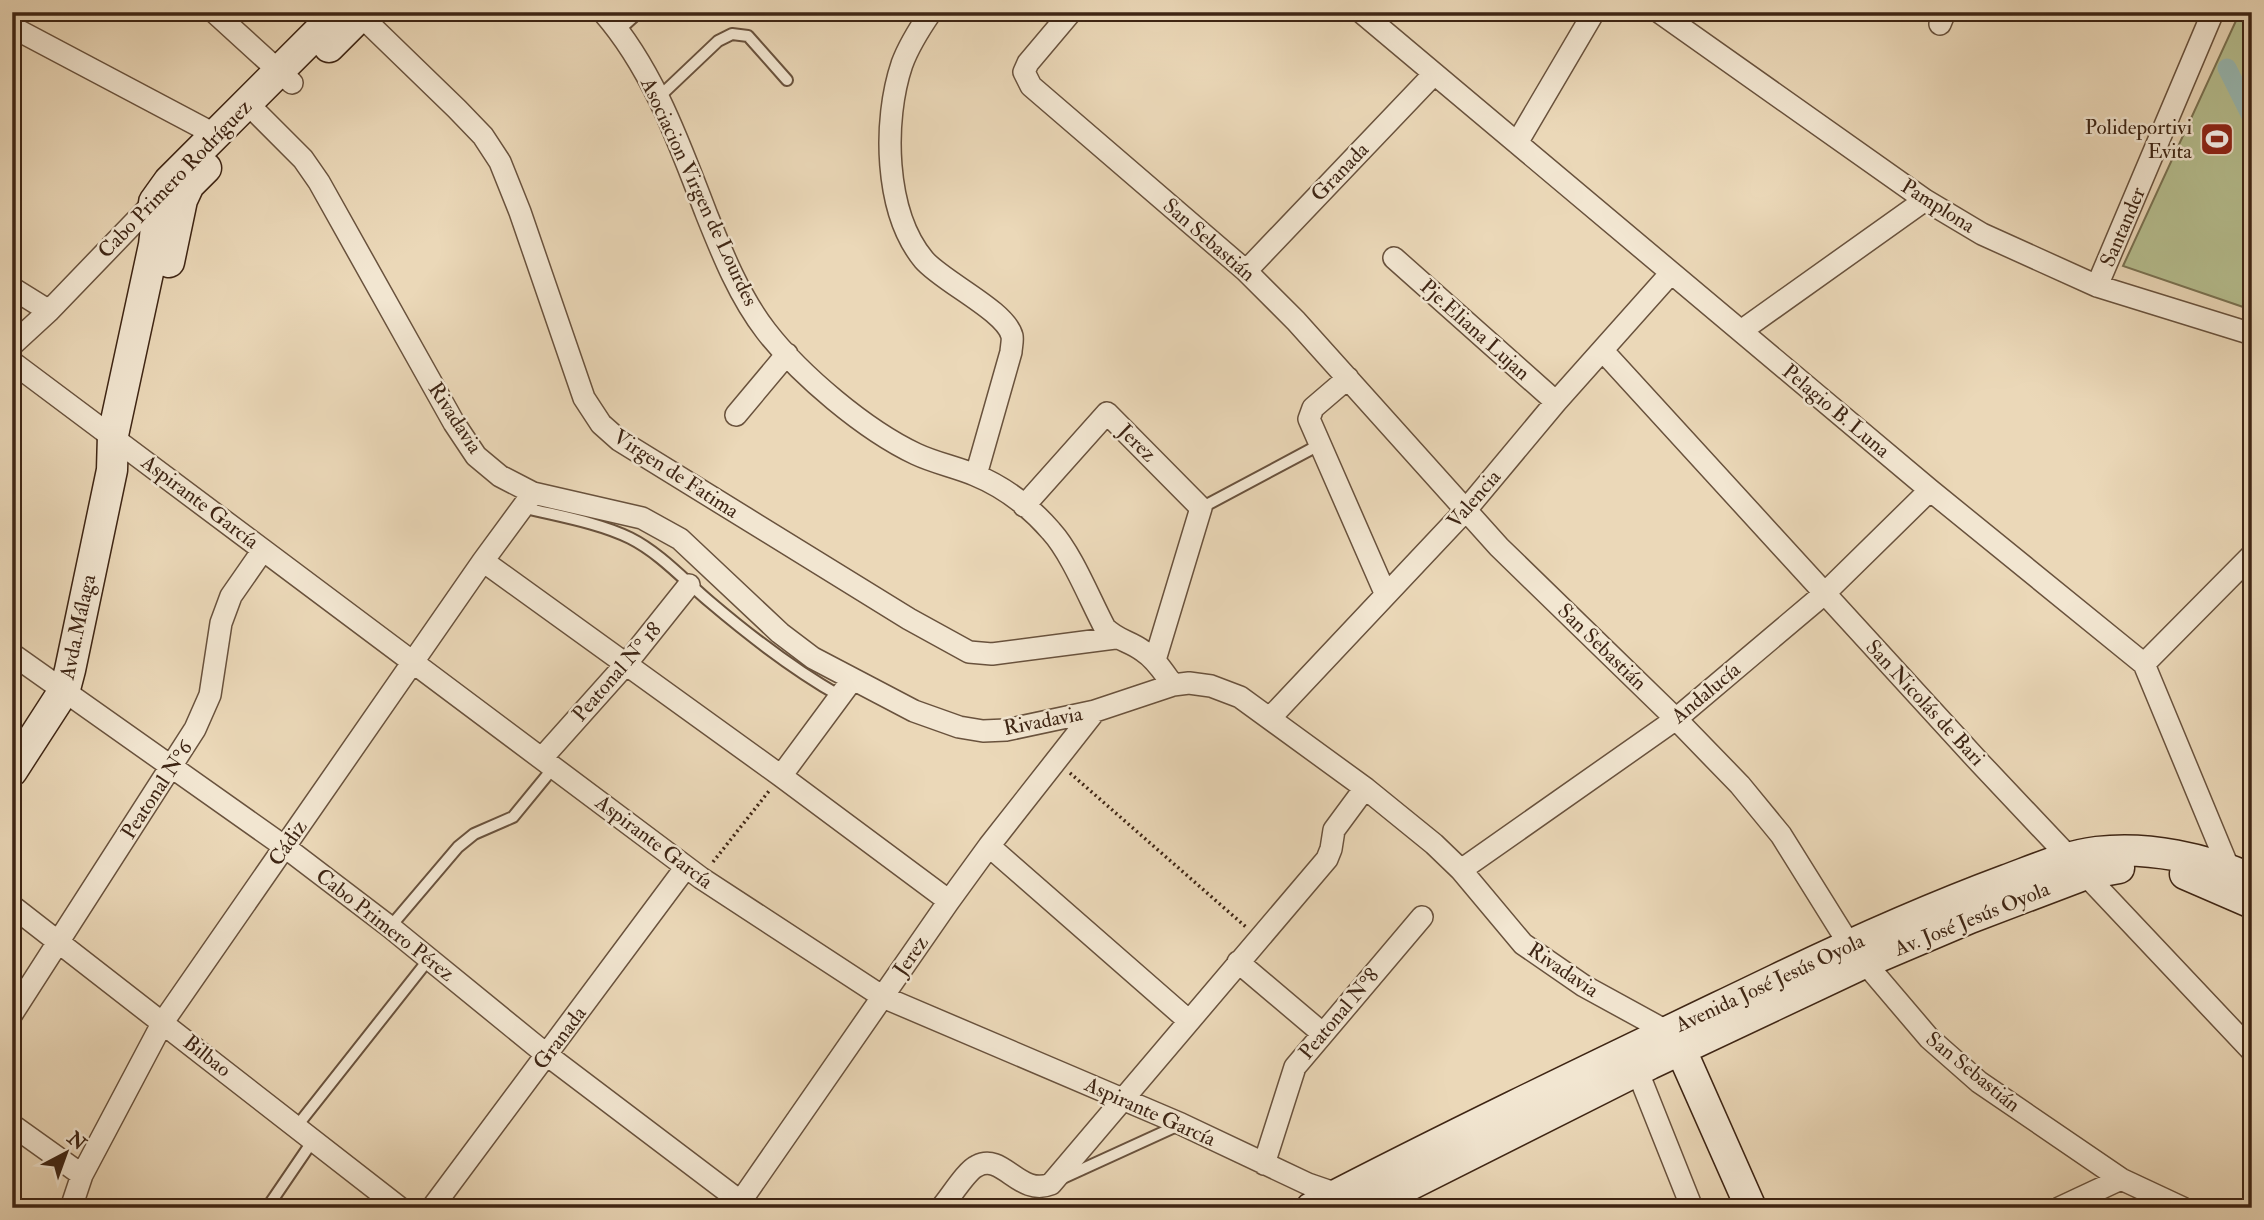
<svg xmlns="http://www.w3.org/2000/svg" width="2264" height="1220" viewBox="0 0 2264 1220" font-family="'IM FELL Double Pica',serif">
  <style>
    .green { fill: #b6bf90; stroke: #7a7252; stroke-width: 2 }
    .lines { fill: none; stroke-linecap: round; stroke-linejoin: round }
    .canal { stroke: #98b9b3; stroke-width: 19 }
    .lane-casing { stroke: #69523d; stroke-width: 14 }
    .street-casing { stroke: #69523d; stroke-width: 24 }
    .secondary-casing { stroke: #3e2514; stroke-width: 33 }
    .path { stroke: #3e2514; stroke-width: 3.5; stroke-dasharray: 2 3.5; stroke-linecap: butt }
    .lane { stroke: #f2e6d1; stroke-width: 10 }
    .street { stroke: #f2e6d1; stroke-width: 21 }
    .secondary { stroke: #f2e6d1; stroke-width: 30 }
    .labels { text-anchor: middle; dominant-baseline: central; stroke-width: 5; stroke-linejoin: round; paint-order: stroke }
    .poi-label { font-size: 21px; fill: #3e2514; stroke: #f2e6d1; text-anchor: end }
    .street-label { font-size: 21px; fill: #3e2514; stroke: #f2e6d1 }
  </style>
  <rect width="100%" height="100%" fill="#ebd8b8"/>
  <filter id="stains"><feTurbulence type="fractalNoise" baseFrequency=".00286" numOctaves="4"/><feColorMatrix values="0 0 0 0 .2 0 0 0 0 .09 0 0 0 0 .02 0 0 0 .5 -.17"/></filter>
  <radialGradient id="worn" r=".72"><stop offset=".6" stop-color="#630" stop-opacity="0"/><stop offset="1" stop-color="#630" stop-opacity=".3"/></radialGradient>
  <path class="green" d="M2240,12H2252V310L2123,266Z"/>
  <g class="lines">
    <path class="canal" d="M2227,68L2252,118"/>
    <g class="lane-casing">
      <path id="lane" d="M619,30L639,12
        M659,97L718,41L732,34L748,36L787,80
        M522,507C557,516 597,522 630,538C660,553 685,581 710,602C750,636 794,670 840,696
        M1201,508L1319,445
        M390,927L458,847L474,834L513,817L554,767
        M297,1126L429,959
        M1063,1178L1179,1125
        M267,1208L314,1139"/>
    </g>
    <g class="street-casing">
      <path id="street" d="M214,12L292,83
        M603,12C653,69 679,143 706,213C722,253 739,296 766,331C800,375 865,430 916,454C935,463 956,467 975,475C1004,487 1031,508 1051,531C1072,554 1090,600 1105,628C1118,641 1130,641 1143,651C1156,659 1164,673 1173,685
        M931,12C920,28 909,45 902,64C883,120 884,212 924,260C943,282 1006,311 1012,336C1013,341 1011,348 1011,352L976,475
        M1071,12L1028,63L1024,72L1031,86L1246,271L1296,321L1499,547L1676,719L1740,785L1781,835L1849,944L1929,1038L1979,1082L2121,1179L2183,1208
        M1361,12L1930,490L2144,664L2229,869
        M1659,12L1925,200L1982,234L2097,286L2252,334
        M361,16L457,109L483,136L500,162L520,212L584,398L601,424L619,440L909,619L969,652L992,654L1115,638
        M1940,24L1945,12
        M12,27L216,135
        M247,103L303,159L319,182L454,423L476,456L500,476L533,493L642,518L680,539L780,633L813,658L914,711L959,727L983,731L1006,730L1095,711L1173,685L1189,683L1211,686L1240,697L1365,788L1434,844L1461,870L1523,944L1584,986L1668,1032
        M1517,143L1594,12
        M1394,258L1556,402
        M1246,271L1434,74
        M2097,286L2213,12
        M12,288L49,311
        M1741,331L1925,200
        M12,345L49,311L154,202
        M1603,351L1980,763L2252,1051
        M12,362L701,878L883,997L1181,1124L1308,1184L1343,1196
        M1348,378L1313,408L1309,419L1386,595
        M736,415L787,354
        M1024,506L1107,413L1201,508L1155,660
        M483,561L781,776L949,901
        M12,654L285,847L390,927L547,1055L749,1208
        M2144,664L2252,555
        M1270,718L1465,511L1556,402L1671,273
        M542,758L626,664L689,585
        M781,776L852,680
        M989,846L1189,1021
        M1461,870L1676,719L1824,594L1930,490
        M12,906L400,1208
        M1238,962L1322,1033
        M12,1014L195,729L210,695L221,623L231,596L263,550
        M1637,1070L1692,1208
        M12,1125L82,1175
        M1264,1164L1295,1067L1422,917
        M71,1208L82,1175L163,1022L483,561L533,493
        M432,1208L686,867
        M736,1208L949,901L989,846L1095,711
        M941,1208C950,1198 966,1171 977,1166C1003,1152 1019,1197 1051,1184L1327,859L1331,849L1334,830L1365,788
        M2059,1208L2121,1179"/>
    </g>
    <g class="secondary-casing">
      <path id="secondary" d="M329,47L364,12
        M169,262L182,200L189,185L206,168
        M12,771L65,689L70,670L112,470L113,435L154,245L156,228L154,202L169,181L338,12
        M2185,874L2252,903
        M1670,1035L1681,1050L1751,1208
        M1311,1208C1465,1128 1621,1054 1777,979C1852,943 1928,909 2006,880C2036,869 2065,856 2097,852C2149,846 2204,858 2252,879
        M1364,1208L1650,1064L1864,963L1970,918L2086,874L2119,868"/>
    </g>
    <path class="path" d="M1070,773L1246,927
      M713,862L769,791"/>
    <use href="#lane" class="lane"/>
    <use href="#street" class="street"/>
    <use href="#secondary" class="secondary"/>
  </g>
  <defs>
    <g id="stadium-square" transform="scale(1.75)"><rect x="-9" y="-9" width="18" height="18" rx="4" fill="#8f2418" stroke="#f2e6d1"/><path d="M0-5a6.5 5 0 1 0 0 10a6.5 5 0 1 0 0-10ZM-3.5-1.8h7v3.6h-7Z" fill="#fff"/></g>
  </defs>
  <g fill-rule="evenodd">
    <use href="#stadium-square" x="2217" y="139"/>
  </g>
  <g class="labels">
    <g class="poi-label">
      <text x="2192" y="127">Polideportivi<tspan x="2192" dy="24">Evita</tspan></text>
    </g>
    <g class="street-label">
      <text transform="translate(1340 172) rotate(-46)">Granada</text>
      <text transform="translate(175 179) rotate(-46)">Cabo Primero Rodríguez</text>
      <text transform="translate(699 192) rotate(65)">Asociacion Virgen de Lourdes</text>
      <text transform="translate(1938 206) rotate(32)">Pamplona</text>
      <text transform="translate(2123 227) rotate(-67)">Santander</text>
      <text transform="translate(1209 240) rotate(41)">San Sebastián</text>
      <text transform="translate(1475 330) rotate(42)">Pje.Eliana Lujan</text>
      <text transform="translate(1836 411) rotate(40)">Pelagio B. Luna</text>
      <text transform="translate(455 418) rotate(57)">Rivadavia</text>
      <text transform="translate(1137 443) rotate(45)">Jerez</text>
      <text transform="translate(676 474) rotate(33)">Virgen de Fatima</text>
      <text transform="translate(1474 499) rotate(-49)">Valencia</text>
      <text transform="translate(200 502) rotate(37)">Aspirante García</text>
      <text transform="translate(78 627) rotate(-78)">Avda.Málaga</text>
      <text transform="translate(1602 647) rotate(44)">San Sebastián</text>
      <text transform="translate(617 672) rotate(-49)">Peatonal N° 18</text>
      <text transform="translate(1706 693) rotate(-40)">Andalucía</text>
      <text transform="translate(1925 703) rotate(47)">San Nicolás de Bari</text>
      <text transform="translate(1043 721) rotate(-11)">Rivadavia</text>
      <text transform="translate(157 790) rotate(-57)">Peatonal N°6</text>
      <text transform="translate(654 842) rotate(37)">Aspirante García</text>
      <text transform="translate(288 843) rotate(-55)">Cádiz</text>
      <text transform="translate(1972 919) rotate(-22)">Av. José Jesús Oyola</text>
      <text transform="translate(385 925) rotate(38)">Cabo Primero Pérez</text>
      <text transform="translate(911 956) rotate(-55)">Jerez</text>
      <text transform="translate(1563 970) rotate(34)">Rivadavia</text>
      <text transform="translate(1770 983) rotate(-25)">Avenida José Jesús Oyola</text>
      <text transform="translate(1339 1014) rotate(-50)">Peatonal N°8</text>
      <text transform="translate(560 1038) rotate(-53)">Granada</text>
      <text transform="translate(207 1056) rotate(38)">Bilbao</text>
      <text transform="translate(1973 1072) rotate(39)">San Sebastián</text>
      <text transform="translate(1150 1112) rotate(24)">Aspirante García</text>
    </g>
  </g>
  <rect width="2264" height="1220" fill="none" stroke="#ebd8b8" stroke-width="42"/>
  <rect x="14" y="14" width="2236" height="1192" fill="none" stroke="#3e2514" stroke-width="3.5"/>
  <rect x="21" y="21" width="2222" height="1178" fill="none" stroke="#3e2514" stroke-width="2"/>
  <g transform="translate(66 1153) rotate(41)" stroke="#f2e6d1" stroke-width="5" paint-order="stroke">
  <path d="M0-5L12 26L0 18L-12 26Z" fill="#3e2514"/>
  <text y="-10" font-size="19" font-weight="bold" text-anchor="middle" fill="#3e2514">N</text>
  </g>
  <rect width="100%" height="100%" filter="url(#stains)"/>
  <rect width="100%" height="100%" fill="url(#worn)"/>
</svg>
